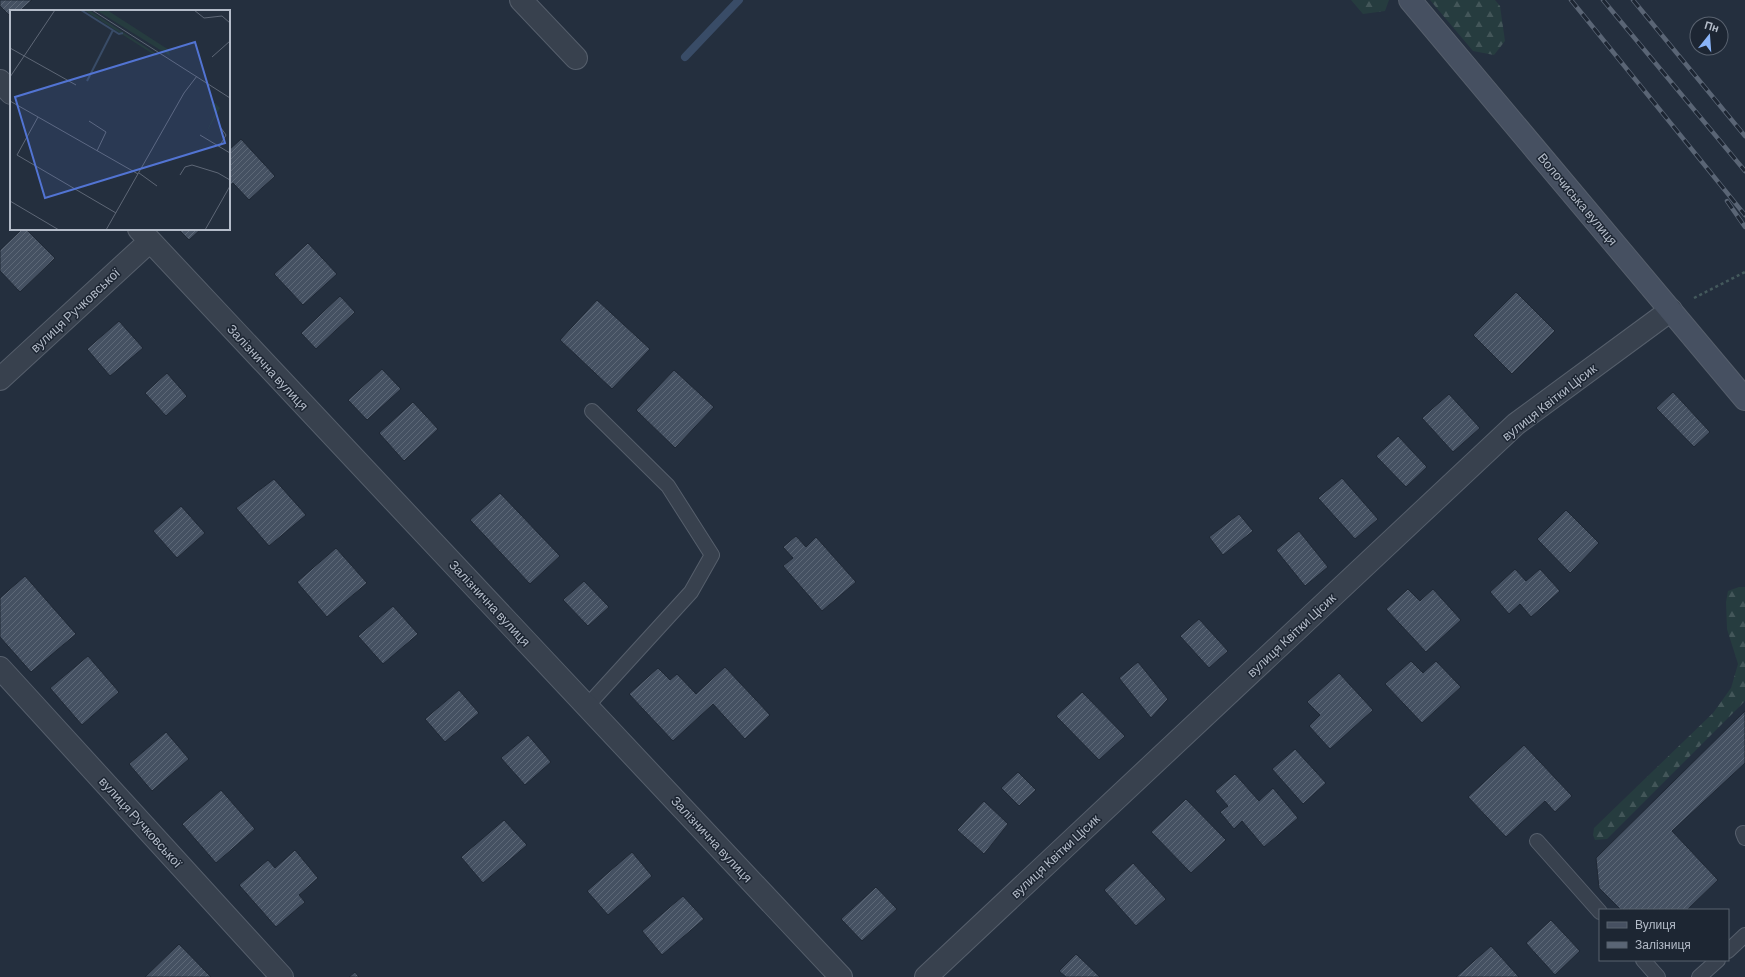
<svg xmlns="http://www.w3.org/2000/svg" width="1745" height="977" viewBox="0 0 1745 977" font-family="Barlow,sans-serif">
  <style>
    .forest { fill: url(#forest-firs) }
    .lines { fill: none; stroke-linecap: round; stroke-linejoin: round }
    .stream { stroke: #394c67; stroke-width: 8 }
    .building { fill: url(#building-hatch); stroke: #1f2835 }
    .service-casing { stroke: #565f6c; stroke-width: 16 }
    .minor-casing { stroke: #565f6c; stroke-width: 24 }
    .secondary-casing { stroke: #565f6c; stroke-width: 24 }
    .path { stroke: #44595c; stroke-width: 2.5; stroke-dasharray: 3 3; stroke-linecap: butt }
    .service { stroke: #38414e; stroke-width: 14 }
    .minor { stroke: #38414e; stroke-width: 22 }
    .secondary { stroke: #465061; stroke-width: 22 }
    .rail-casing { stroke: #5a6575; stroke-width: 4.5 }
    .rail { stroke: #1d2633; stroke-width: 3; stroke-dasharray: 9; stroke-linecap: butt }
    .labels { text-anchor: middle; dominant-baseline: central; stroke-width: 3; stroke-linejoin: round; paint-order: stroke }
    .street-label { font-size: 13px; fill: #b4bcc9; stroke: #1d2633 }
    .inset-river { fill: none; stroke: #394c67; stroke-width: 2 }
    .inset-road { fill: none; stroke: #5e6776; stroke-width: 1 }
    .view { fill: #5274d3; fill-opacity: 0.15; stroke: #5274d3; stroke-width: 2 }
    .inset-edge { fill: none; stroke: #b4bcc9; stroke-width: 2 }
  </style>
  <defs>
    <pattern id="forest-firs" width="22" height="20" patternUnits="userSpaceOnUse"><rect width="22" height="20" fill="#263c3f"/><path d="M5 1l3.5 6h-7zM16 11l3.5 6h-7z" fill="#435659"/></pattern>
    <pattern id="building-hatch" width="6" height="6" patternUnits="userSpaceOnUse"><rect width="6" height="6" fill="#455162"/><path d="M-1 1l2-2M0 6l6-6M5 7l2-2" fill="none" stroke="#5d6877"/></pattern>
  </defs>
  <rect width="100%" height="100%" fill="#242f3e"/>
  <path class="forest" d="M1351,0H1389L1385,11L1363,14Z
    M1430,0H1495L1500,6L1505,41L1494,55L1473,51Z
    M1739,587H1745V701L1607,839L1595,840L1593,835L1594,828L1713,713L1731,688L1738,664L1727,629L1726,602L1728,591Z"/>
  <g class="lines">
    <path class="stream" d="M685,57L739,0"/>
  </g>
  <path class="building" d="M0,0H32L20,11H11V17L0,6Z
    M241,139L275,176L249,200L233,183L229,186V150Z
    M22,229H26L55,258L20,292L0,271V250Z
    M178,229H201L189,240Z
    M308,243L337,274L303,305L274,274Z
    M1516,292L1555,331L1512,374L1473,335Z
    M340,296L355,312L316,349L301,333Z
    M597,300L650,349L612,389L560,340Z
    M119,321L143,348L110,376L87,349Z
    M382,369L401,389L367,420L348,400Z
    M674,370L714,407L675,448L636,410Z
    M167,373L187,396L166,416L145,393Z
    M1673,392L1710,432L1694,447L1656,408Z
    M1449,394L1480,428L1453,452L1422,418Z
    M413,402L438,429L404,461L379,433Z
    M1398,436L1427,467L1406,487L1376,456Z
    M1342,478L1378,519L1355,539L1318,498Z
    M274,479L306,515L269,546L236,508Z
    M500,493L560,556L530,584L470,520Z
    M181,506L205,533L177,558L153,531Z
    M1566,510L1599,543L1570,573L1537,539Z
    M1239,514L1253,531L1223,555L1209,537Z
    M1299,531L1328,567L1305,586L1276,550Z
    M796,536L806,547L816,537L856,582L822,611L783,566L793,558L783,547Z
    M336,548L367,583L327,617L297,582Z
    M1515,569L1526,581L1540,569L1560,591L1531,617L1520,604L1509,614L1490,592Z
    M25,576L76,634L31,672L0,637V598Z
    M584,581L609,607L588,626L563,600Z
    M1408,589L1420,601L1433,589L1461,620L1426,652L1386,609Z
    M393,606L418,634L383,664L358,636Z
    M1199,619L1228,651L1209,668L1180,636Z
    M88,656L119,692L82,725L50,688Z
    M1411,661L1423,673L1436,661L1461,687L1422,723L1385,684Z
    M1138,662L1168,699L1151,718L1119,678Z
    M725,667L770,715L745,739L713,704L673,741L629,694L658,668L670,680L677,674L696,694Z
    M1339,673L1373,710L1330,749L1309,726L1320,715L1307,702Z
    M459,690L479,713L445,742L425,719Z
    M1082,692L1125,736L1099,760L1056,716Z
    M1745,711V763L1672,831L1718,880L1687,910H1621L1599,888L1596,858Z
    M166,732L189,759L152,791L129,764Z
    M528,735L551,762L525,785L501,758Z
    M1524,745L1572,796L1555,812L1545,801L1506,837L1468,797Z
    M1295,749L1326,783L1303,804L1272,769Z
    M1018,772L1036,790L1019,806L1001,788Z
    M1235,774L1259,801L1273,788L1298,818L1264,847L1242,821L1234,829L1220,812L1228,806L1215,791Z
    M221,790L255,829L216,863L182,824Z
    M1186,799L1226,840L1191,873L1151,832Z
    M984,801L1008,824L984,854L957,830Z
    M504,820L527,845L483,883L461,857Z
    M295,850L318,878L299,895L305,902L276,927L239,885L268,860L275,868Z
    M632,852L652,876L608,915L587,891Z
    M1133,863L1166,899L1136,926L1104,890Z
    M876,887L897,909L862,941L841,919Z
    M683,896L704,919L662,955L642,931Z
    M1551,920L1580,951L1555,975L1526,943Z
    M179,944L211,977H145Z
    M1491,946L1519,977H1456Z
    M1076,954L1100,977H1066L1059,971Z
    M355,972L359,977H349Z"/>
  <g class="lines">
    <g class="service-casing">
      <path id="service" d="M587,706L691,592L712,555L668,486L592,411
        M1743,833L1745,838
        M1537,841L1600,912
        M1728,951L1745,935
        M1643,960L1658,977
        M1699,977L1718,960"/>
    </g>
    <g class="minor-casing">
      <path id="minor" d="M521,0L576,58
        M0,81L11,93
        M139,229L841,977
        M0,379L150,241
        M0,668L282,977
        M926,977L1516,424L1671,310"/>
    </g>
    <g class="secondary-casing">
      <path id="secondary" d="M1410,0L1745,399"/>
    </g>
    <path class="path" d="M1694,298L1745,272"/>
    <use href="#service" class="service"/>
    <use href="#minor" class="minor"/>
    <use href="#secondary" class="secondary"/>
    <g class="rail-casing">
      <path id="rail" d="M1571,0L1745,215
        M1603,0L1745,171
        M1633,0L1745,136
        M1727,201L1745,227"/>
    </g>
    <use href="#rail" class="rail"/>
  </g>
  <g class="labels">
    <g class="street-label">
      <text transform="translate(1578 199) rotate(50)">Волочиська вулиця</text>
      <text transform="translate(75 310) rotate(-43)">вулиця Ручковської</text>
      <text transform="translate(268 367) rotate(47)">Залізнична вулиця</text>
      <text transform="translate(1549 402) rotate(-38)">вулиця Квітки Цісик</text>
      <text transform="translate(490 603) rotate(47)">Залізнична вулиця</text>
      <text transform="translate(1291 635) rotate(-43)">вулиця Квітки Цісик</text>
      <text transform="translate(141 822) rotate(48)">вулиця Ручковської</text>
      <text transform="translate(712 839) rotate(47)">Залізнична вулиця</text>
      <text transform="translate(1055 856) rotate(-43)">вулиця Квітки Цісик</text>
    </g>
  </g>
  <g transform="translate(10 10)">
    <rect width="220" height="220" fill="#242f3e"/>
    <path d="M74,0H79L148,45L146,46ZM86,0H97L159,40L160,46ZM205,93L210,98L196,123L205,104L201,94Z" fill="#263c3f"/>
    <path class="inset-river" d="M71,0L109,24L113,23M77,71L103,20"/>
    <path class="inset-road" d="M82,0L220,88M184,0L194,8L212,6L220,13M0,38L66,75M202,47L220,31M0,67L45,0M0,91L128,164M28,107L7,145L106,203M79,111L96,122L87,141M190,125L220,143M209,137L216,125L211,118M129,163L147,176M170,165L175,157L182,155L208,163L220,170M0,191L49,220M96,220L174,83L187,66M195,220L220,176"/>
    <path class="view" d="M185,32L215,133L35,188L5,87Z"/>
    <rect width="220" height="220" class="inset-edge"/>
  </g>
  <rect x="1599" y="909" width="130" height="52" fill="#1d2633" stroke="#59626f"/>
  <rect x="1607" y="922" width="20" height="6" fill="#465061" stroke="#59626f"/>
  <text x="1635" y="929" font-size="12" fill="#b4bcc9">Вулиця</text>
  <rect x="1607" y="942" width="20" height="6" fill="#5a6575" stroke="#59626f"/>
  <text x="1635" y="949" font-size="12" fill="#b4bcc9">Залізниця</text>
  <g transform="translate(1709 36) rotate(17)"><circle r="19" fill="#1d2633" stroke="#59626f"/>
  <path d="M0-3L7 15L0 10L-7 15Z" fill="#8ab4f8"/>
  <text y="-6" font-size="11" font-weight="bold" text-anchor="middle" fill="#b4bcc9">Пн</text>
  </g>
</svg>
